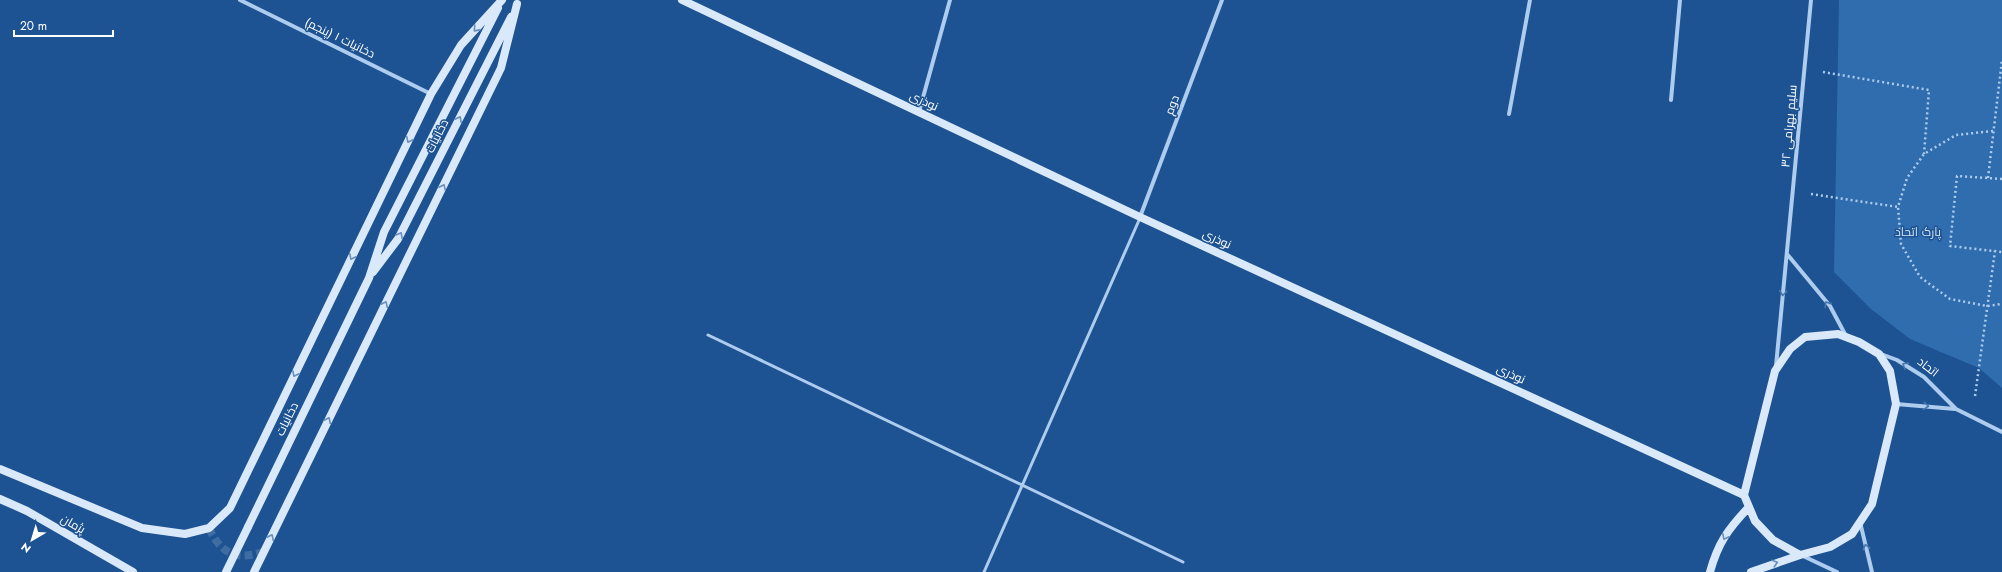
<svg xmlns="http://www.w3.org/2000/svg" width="2002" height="572" viewBox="0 0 2002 572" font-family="Jost,Cairo,sans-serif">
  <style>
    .green { fill: #306daf }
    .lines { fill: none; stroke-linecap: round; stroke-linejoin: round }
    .secondary-tunnel { stroke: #3f6da2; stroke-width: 8; stroke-dasharray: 8 4; stroke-linecap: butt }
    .path { stroke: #adccee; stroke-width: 2.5; stroke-dasharray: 2 3; stroke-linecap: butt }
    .lane { stroke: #adccee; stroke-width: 3 }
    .street { stroke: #adccee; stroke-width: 4 }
    .secondary { stroke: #dae9fa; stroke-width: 8 }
    .secondary-bridge { stroke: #dae9fa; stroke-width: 8 }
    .oneway { stroke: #698fbc }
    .oneway2 { stroke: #4877ae }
    .labels { text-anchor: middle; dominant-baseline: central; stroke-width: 3; stroke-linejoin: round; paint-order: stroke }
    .street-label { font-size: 12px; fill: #fff; stroke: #1d5392 }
    .park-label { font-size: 12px; fill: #d3e6fa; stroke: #1d5392 }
  </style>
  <rect width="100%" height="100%" fill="#1d5392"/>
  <path class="green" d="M1839,0H2002V388L1979,368L1910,339L1871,309L1834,272Z"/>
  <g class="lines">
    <path class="secondary-tunnel" d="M209,528C220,553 237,561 263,552"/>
    <path class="path" d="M1823,72L1929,90L1924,154
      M1993,131L1956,135L1924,154L1907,178L1898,207L1901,244L1920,277L1950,299L1987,306L2002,304
      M1988,178L2002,60
      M2002,179L1957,176L1950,246L2002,252
      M1811,194L1898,207
      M1975,396L1995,251"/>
    <path class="lane" d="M708,335L1183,562
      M984,572L1140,218"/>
    <path class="street" d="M240,0L431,94
      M1671,100L1680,0
      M919,112L950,0
      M1509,114L1530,0
      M1140,217L1222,0
      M1787,254L1830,306L1846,336
      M1881,354L1897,360L1924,377L1956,409L2002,432
      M1776,366L1811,0
      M1896,404L1955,409
      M1860,522L1872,572
      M1803,556L1837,572"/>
    <path class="secondary" d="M682,0L1140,217L1744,495
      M373,272L398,239L511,17
      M1838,334L1859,342L1879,354L1890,371L1896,404L1872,504L1852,534L1830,547L1800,555L1773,540L1755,521L1744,495L1775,371L1790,349L1805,337Z
      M0,469L142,528L185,534L209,528L230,508L431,94L461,45L502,0
      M0,499L27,511L133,572
      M248,527L369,278L384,232L498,8
      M254,572L501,68L517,4
      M1710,572C1718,543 1728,529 1749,507
      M1751,572L1800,555"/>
    <path class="secondary-bridge" d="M226,572L248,527"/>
  </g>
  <defs><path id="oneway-chevron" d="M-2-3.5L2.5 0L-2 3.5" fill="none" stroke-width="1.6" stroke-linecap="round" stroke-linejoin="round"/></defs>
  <g class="oneway">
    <use href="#oneway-chevron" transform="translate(476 29) rotate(132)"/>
    <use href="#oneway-chevron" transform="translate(459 119) rotate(-63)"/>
    <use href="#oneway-chevron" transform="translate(409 140) rotate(116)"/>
    <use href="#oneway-chevron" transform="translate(443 187) rotate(-64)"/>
    <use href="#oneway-chevron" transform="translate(400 235) rotate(-61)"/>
    <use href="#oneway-chevron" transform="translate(352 257) rotate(116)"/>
    <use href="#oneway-chevron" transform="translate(385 304) rotate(-64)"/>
    <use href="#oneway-chevron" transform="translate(295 374) rotate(116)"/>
    <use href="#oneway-chevron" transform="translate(328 420) rotate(-64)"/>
    <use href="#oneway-chevron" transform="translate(271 537) rotate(-64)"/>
    <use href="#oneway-chevron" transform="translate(1725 537) rotate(117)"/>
    <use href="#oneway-chevron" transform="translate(1775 563) rotate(-18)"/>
  </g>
  <g class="oneway2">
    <use href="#oneway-chevron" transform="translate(1783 293) rotate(96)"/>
    <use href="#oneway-chevron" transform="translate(1827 304) rotate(-125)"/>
    <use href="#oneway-chevron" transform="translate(1905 365) rotate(-148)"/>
    <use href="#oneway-chevron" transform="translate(1926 406) rotate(5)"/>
    <use href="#oneway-chevron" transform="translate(1866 547) rotate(-104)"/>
  </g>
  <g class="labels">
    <g class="street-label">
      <text transform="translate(340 38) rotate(26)">دخانیات ۱ (پنجم)</text>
      <text transform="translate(924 101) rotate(25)">نوذری</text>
      <text transform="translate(1172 105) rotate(-69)">دوم</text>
      <text transform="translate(1789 126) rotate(-85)">سلیم بهرامی ۳۲</text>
      <text transform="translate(437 136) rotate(-63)">دخانیات</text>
      <text transform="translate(1217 239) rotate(25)">نوذری</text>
      <text transform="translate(1928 367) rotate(38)">اتحاد</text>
      <text transform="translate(1511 374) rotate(25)">نوذری</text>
      <text transform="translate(287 419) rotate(-64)">دخانیات</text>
      <text transform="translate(73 524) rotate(30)">پژمان</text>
    </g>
    <g class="park-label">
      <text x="1918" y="232">پارک اتحاد</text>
    </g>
  </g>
  <g transform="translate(32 540) rotate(218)" stroke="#1d5392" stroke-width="3" paint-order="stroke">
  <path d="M0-3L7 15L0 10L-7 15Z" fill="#ffffff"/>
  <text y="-6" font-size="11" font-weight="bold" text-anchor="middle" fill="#ffffff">N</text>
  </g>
  <path d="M14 30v6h99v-6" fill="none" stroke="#ffffff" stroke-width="2"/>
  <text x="20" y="30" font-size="12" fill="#ffffff" stroke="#1d5392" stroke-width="3" paint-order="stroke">20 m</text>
</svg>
